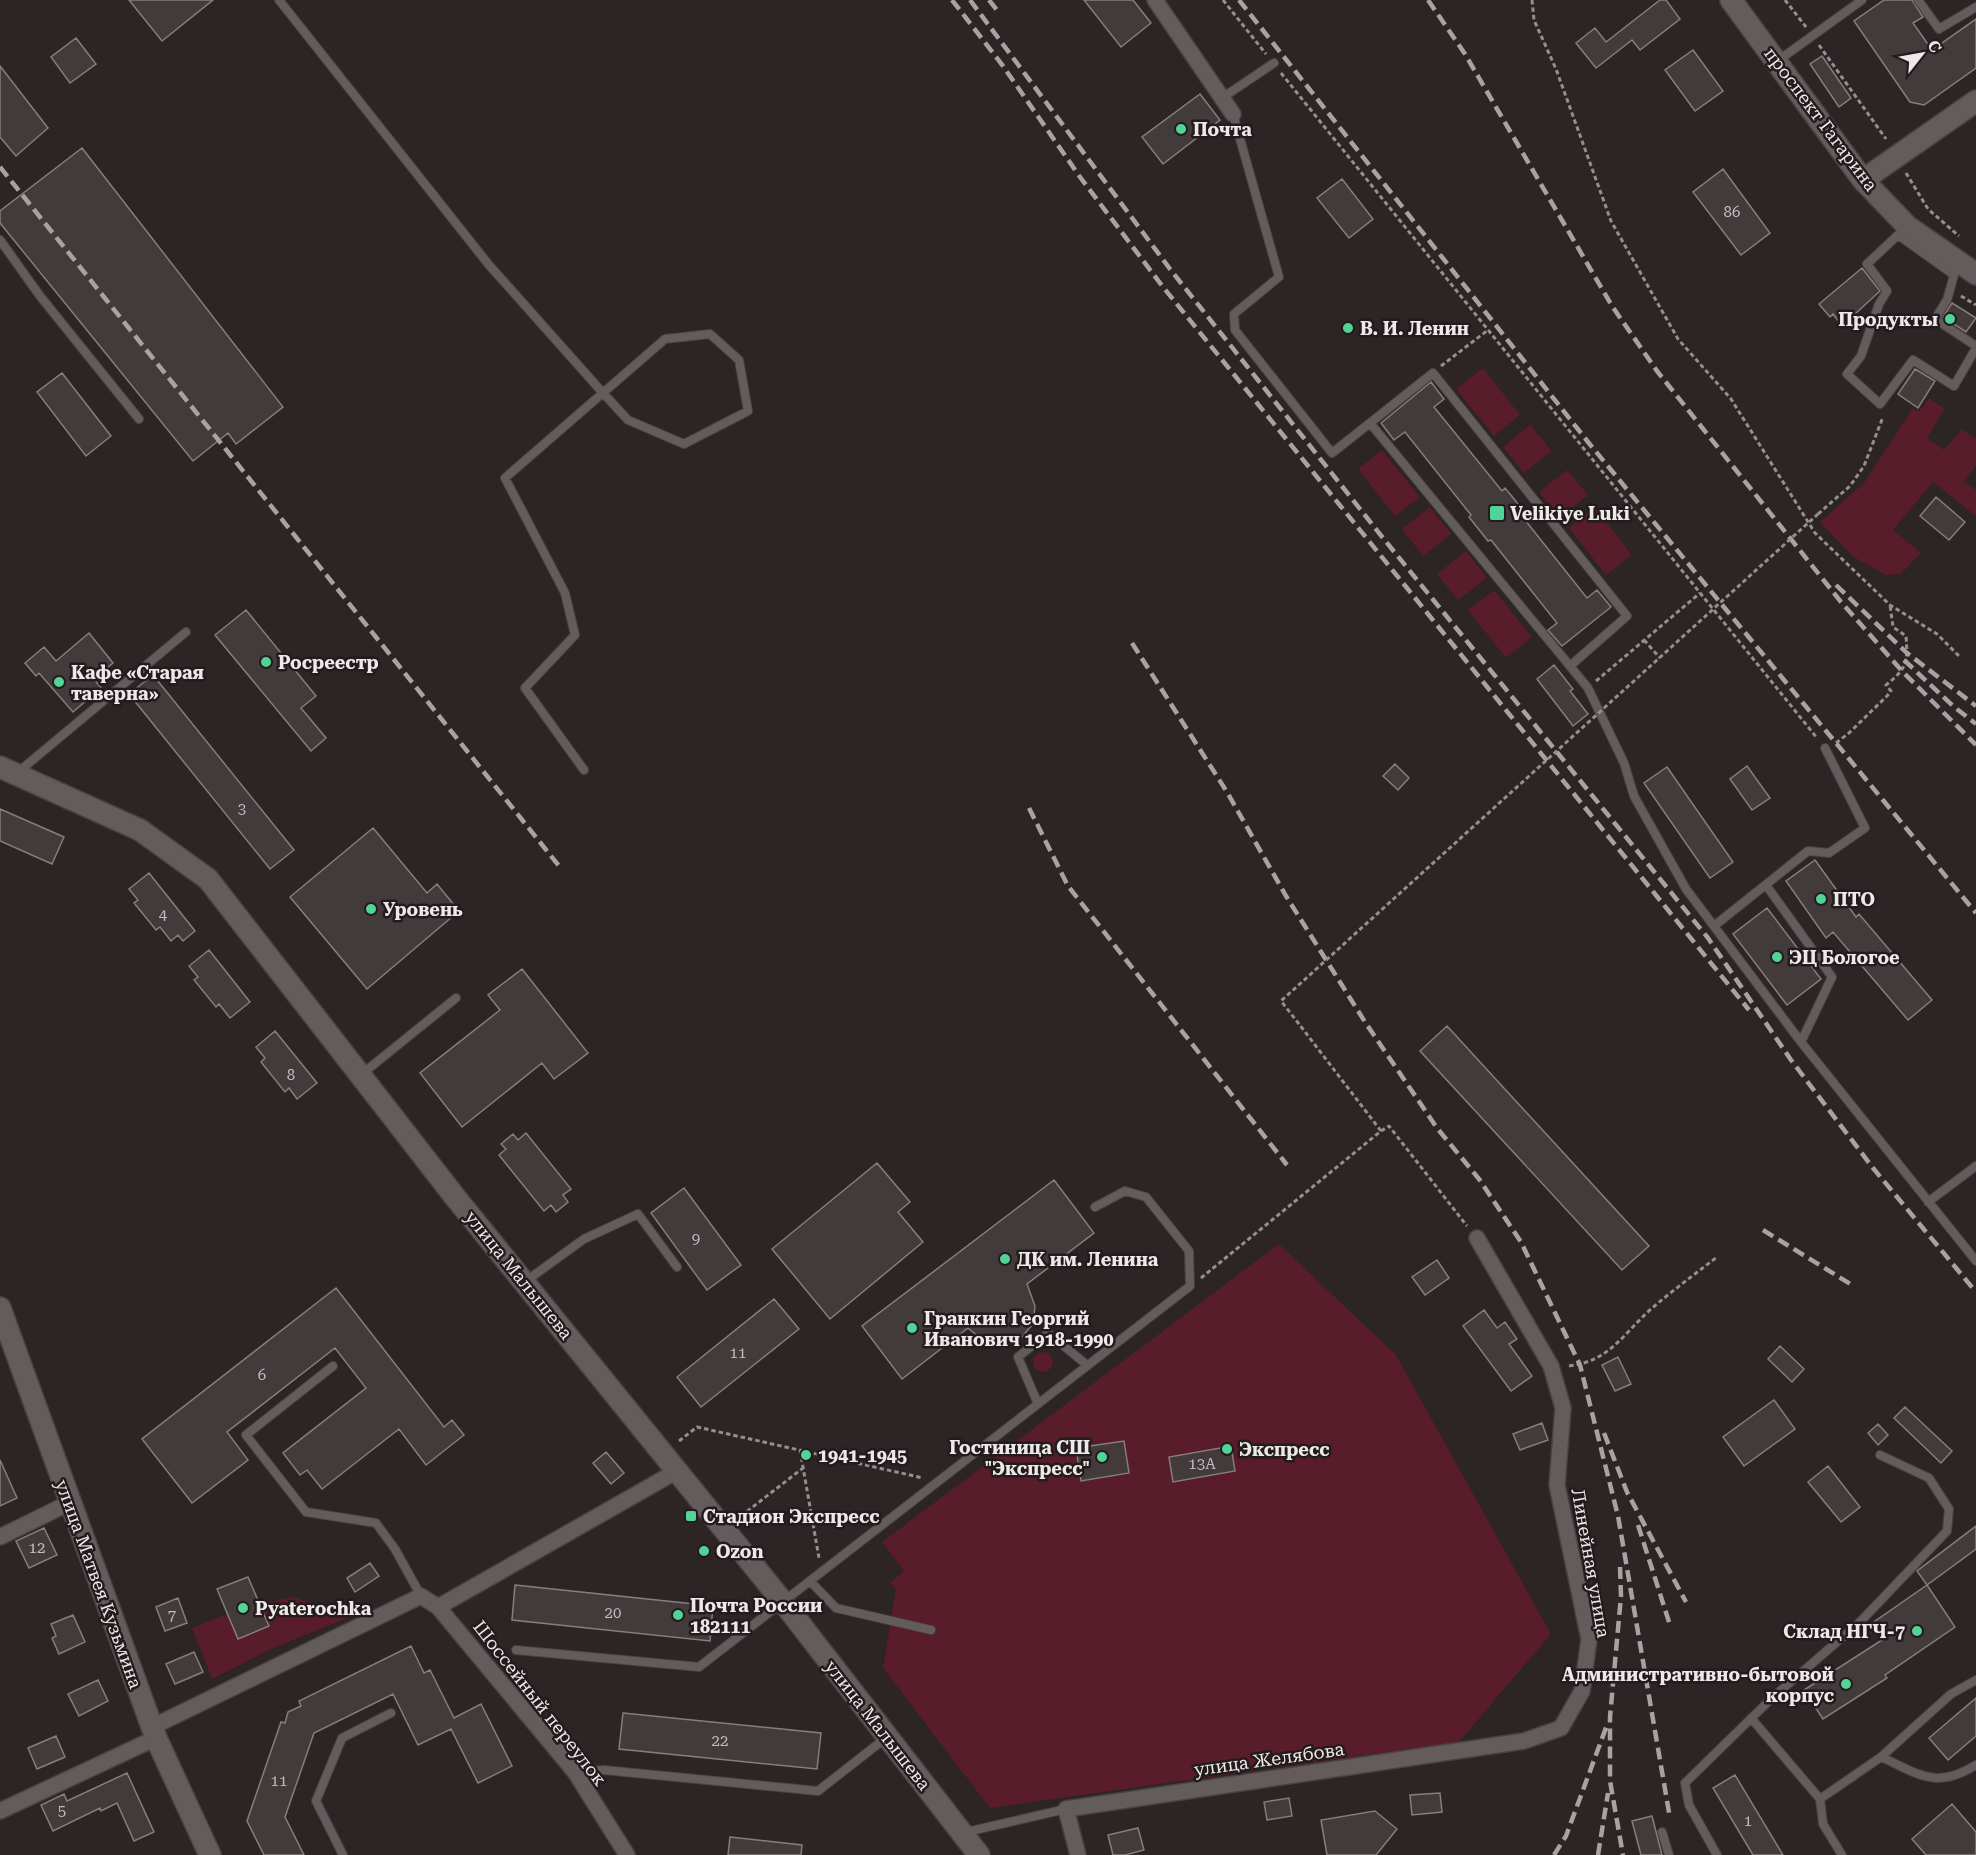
<svg xmlns="http://www.w3.org/2000/svg" width="1976" height="1855" viewBox="0 0 1976 1855" font-family="'Roboto Serif',serif">
  <style>
    .green { fill: #591c2a }
    .building { fill: #433a3b; stroke: #877d7e; stroke-width: 1.5 }
    .lines { fill: none; stroke-linecap: round; stroke-linejoin: round }
    .lane-casing { stroke: #494243; stroke-width: 10 }
    .street-casing { stroke: #494243; stroke-width: 18 }
    .secondary-casing { stroke: #494243; stroke-width: 24 }
    .path { stroke: #958f90; stroke-width: 3; stroke-dasharray: 4.5 3; stroke-linecap: butt }
    .lane { stroke: #645b5c; stroke-width: 8 }
    .street { stroke: #645b5c; stroke-width: 15 }
    .secondary { stroke: #645b5c; stroke-width: 21 }
    .rail { stroke: #a8a2a3; stroke-width: 4.5; stroke-dasharray: 12 6; stroke-linecap: butt }
    .path-bridge { stroke: #958f90; stroke-width: 3; stroke-dasharray: 4.5 3; stroke-linecap: butt }
    .poi-dot { fill: #52d397; stroke: #231b1c; stroke-width: 2 }
    .labels { text-anchor: middle; dominant-baseline: central; stroke-width: 5; stroke-linejoin: round; paint-order: stroke }
    .number-label { font-size: 15px; fill: #c2bcbe }
    .street-label { font-size: 18px; fill: #ede8e9; stroke: #231b1c }
    .poi-label { font-size: 18px; font-weight: bold; fill: #ede8e9; stroke: #231b1c; text-anchor: start }
  </style>
  <rect width="100%" height="100%" fill="#2c2425"/>
  <path class="green" d="M1483,368L1520,415L1494,436L1456,389Z
    M1929,398L1945,409L1927,438L1944,450L1962,429L1976,439V465L1964,481L1976,490V516L1933,482L1893,530L1921,553L1901,574L1886,575L1852,556L1820,522L1864,483L1913,408L1919,412Z
    M1530,425L1552,451L1524,473L1503,447Z
    M1382,450L1420,497L1395,516L1358,469Z
    M1567,470L1588,495L1559,518L1539,492Z
    M1430,507L1451,534L1423,556L1402,529Z
    M1594,507L1632,555L1606,575L1569,528Z
    M1466,551L1487,578L1458,600L1437,574Z
    M1494,590L1532,637L1506,658L1468,610Z
    M1279,1244L1396,1355L1551,1634L1459,1742L990,1808L883,1668L896,1589L890,1583L904,1571L882,1542Z
    M1033 1362a10 10 0 1 1 20 0a10 10 0 1 1-20 0Z
    M293,1597L353,1616L273,1648L212,1679L192,1628L245,1607Z"/>
  <path class="building" d="M129,0H213L162,41Z
    M1084,0H1133L1151,23L1121,47Z
    M1660,0H1666L1680,19L1640,50L1632,40L1596,68L1576,43L1595,28L1606,42Z
    M1884,0H1912L1923,17L1913,23L1932,50L1976,19V68L1924,105L1910,102L1854,21Z
    M76,38L96,64L70,83L51,57Z
    M1693,50L1723,91L1695,111L1665,70Z
    M1822,56L1851,98L1839,107L1810,64Z
    M0,66L48,128L16,156L0,137Z
    M1200,94L1220,120L1163,164L1142,137Z
    M82,148L283,407L236,444L228,433L193,461L0,223V211Z
    M1723,169L1770,233L1741,255L1693,192Z
    M1342,179L1373,219L1349,238L1317,198Z
    M1862,268L1880,291L1842,326L1833,314L1830,317L1819,304Z
    M1952,303L1976,318L1966,332L1943,317Z
    M1915,369L1935,381L1918,408L1898,394Z
    M62,373L111,436L86,456L37,392Z
    M1431,382L1444,399L1434,407L1502,491L1505,488L1515,500L1524,513L1521,515L1587,598L1597,590L1611,607L1562,646L1548,630L1557,623L1491,540L1488,541L1469,517L1471,515L1405,432L1394,440L1381,423Z
    M1936,497L1965,522L1949,540L1920,516Z
    M246,610L316,696L301,708L326,738L311,751L215,635Z
    M89,633L113,663L94,679L101,688L73,712L39,673L36,676L25,663L44,647L56,661Z
    M1554,665L1573,689L1570,691L1588,714L1573,726L1537,679Z
    M153,675L294,850L270,869L129,694Z
    M1395,764L1409,778L1398,790L1383,776Z
    M1747,766L1770,798L1752,810L1730,779Z
    M1667,767L1733,862L1710,878L1644,783Z
    M0,809L64,837L52,864L0,841Z
    M373,828L427,893L437,884L459,911L367,989L290,897Z
    M1815,860L1856,917L1859,914L1932,1000L1908,1020L1833,932L1826,938L1786,881Z
    M149,873L195,931L183,941L178,935L171,941L160,927L156,930L134,903L138,900L129,889Z
    M1767,908L1821,979L1787,1005L1733,934Z
    M209,950L250,1002L230,1018L219,1004L216,1007L194,980L198,977L189,966Z
    M522,969L588,1053L554,1079L542,1063L462,1127L420,1073L500,1010L488,995Z
    M1447,1026L1649,1246L1622,1270L1420,1051Z
    M275,1031L317,1083L297,1099L289,1088L285,1092L261,1062L265,1058L256,1047Z
    M526,1133L571,1189L563,1195L568,1202L556,1212L551,1205L544,1211L499,1155L506,1149L501,1144L513,1134L518,1140Z
    M877,1163L910,1202L898,1212L923,1242L830,1319L772,1249Z
    M1054,1180L1094,1233L1027,1284L1035,1306L1033,1324L1021,1338L1004,1345L986,1343L968,1328L902,1379L862,1326Z
    M684,1188L741,1265L707,1290L651,1213Z
    M1437,1260L1449,1278L1425,1295L1412,1277Z
    M336,1288L444,1427L452,1420L464,1435L426,1465L399,1429L322,1489L307,1470L300,1475L283,1453L366,1388L335,1348L227,1432L248,1460L192,1503L142,1439Z
    M774,1299L799,1329L701,1407L677,1377Z
    M1484,1310L1497,1328L1505,1322L1517,1339L1509,1344L1532,1376L1511,1391L1463,1326Z
    M1780,1346L1804,1369L1792,1382L1768,1359Z
    M1618,1357L1631,1384L1615,1391L1602,1365Z
    M1774,1400L1795,1429L1744,1466L1723,1437Z
    M1905,1407L1952,1451L1941,1463L1894,1418Z
    M1542,1423L1548,1440L1520,1450L1513,1434Z
    M1878,1424L1888,1435L1878,1445L1868,1433Z
    M1124,1441L1129,1473L1081,1481L1076,1448Z
    M1231,1446L1235,1471L1173,1482L1169,1457Z
    M606,1452L624,1473L611,1484L593,1463Z
    M0,1460L17,1498L0,1506Z
    M1828,1466L1860,1507L1841,1522L1808,1482Z
    M1976,1526V1549L1927,1585L1917,1571Z
    M44,1528L57,1555L29,1568L16,1541Z
    M370,1563L379,1576L355,1592L347,1578Z
    M248,1577L269,1626L238,1639L217,1589Z
    M515,1585L713,1606L710,1641L512,1620Z
    M1927,1585L1955,1627L1885,1675L1887,1678L1823,1719L1804,1690L1882,1640L1871,1624Z
    M178,1598L187,1623L165,1631L156,1607Z
    M73,1615L85,1642L59,1654L52,1638L56,1636L51,1624Z
    M411,1646L424,1673L430,1670L454,1718L481,1704L512,1766L478,1783L451,1729L418,1745L393,1694L314,1733L285,1817L304,1855H264L247,1821L281,1722L285,1723L288,1712L301,1706L299,1701Z
    M194,1652L203,1672L175,1684L166,1664Z
    M98,1680L108,1701L79,1716L68,1694Z
    M1976,1698V1736L1948,1760L1929,1738Z
    M623,1713L821,1733L817,1769L619,1749Z
    M56,1736L65,1757L37,1769L28,1748Z
    M127,1773L154,1832L134,1841L117,1803L101,1811L100,1808L53,1831L41,1805L64,1794L67,1801Z
    M1735,1775L1783,1855H1753L1713,1788Z
    M1440,1793L1442,1812L1412,1815L1410,1795Z
    M1289,1798L1292,1816L1267,1820L1264,1802Z
    M1952,1804L1976,1832V1855H1926L1912,1839Z
    M1375,1811L1397,1829L1376,1855H1327L1321,1820Z
    M1652,1816L1662,1855H1641L1632,1821Z
    M1138,1828L1144,1850L1125,1855H1113L1108,1835Z
    M730,1837L802,1845L801,1855H728Z"/>
  <g class="lines">
    <g class="lane-casing">
      <path id="lane" d="M279,0L489,265L603,393L628,420L684,444L748,411L739,360L710,334L665,339L505,478L565,593L575,635L525,688L584,770
        M1918,0L1939,29L1976,7
        M1779,60L1862,0
        M1222,98L1274,63
        M1233,114L1279,277L1234,314L1235,330L1332,453L1370,423L1588,688L1624,763L1634,796L1686,889L1801,1042L1976,1261
        M0,240L40,296L139,419
        M1976,346L1935,319L1947,300L1954,275L1898,235L1867,264L1887,291L1879,304L1861,356L1847,374L1880,404L1913,360L1954,386L1976,348
        M1370,423L1433,373L1627,616L1570,666
        M17,773L186,632
        M1766,885L1832,977L1801,1042
        M1714,926L1808,851L1829,853L1865,828L1825,748
        M362,1074L456,998
        M1928,1202L1976,1166
        M526,1281L584,1239L638,1214L677,1267
        M333,1366L246,1435L306,1512L376,1523L395,1549L421,1596
        M1038,1404L1018,1357L1048,1333L1087,1365
        M810,1581L836,1608L931,1630
        M516,1650L699,1667L1190,1286L1189,1251L1146,1197L1125,1191L1095,1207
        M1751,1718L1820,1799L1823,1824L1842,1855
        M1881,1757C1919,1774 1936,1790 1976,1765
        M575,1772L604,1770L818,1791L887,1737
        M1820,1799L1881,1757L1951,1694L1976,1680
        M966,1832L1066,1809
        M1662,1832L1669,1855
        M343,1855L316,1801L342,1738L391,1713
        M1717,1855L1689,1805L1685,1783L1772,1698L1859,1623L1947,1531L1949,1509L1929,1478L1880,1455"/>
    </g>
    <g class="street-casing">
      <path id="street" d="M1155,0L1233,114
        M0,1537L69,1503
        M438,1607L677,1471
        M152,1727L421,1596L438,1607L575,1772L627,1855
        M0,1811L156,1738
        M1078,1855L1066,1809L1524,1741L1561,1728L1582,1691L1589,1639L1557,1485L1563,1408L1551,1366L1477,1238"/>
    </g>
    <g class="secondary-casing">
      <path id="secondary" d="M1731,0L1863,180L1907,226L1976,274
        M1863,180L1976,101
        M0,767L140,830L208,879L455,1197L783,1602L979,1855
        M0,1308L156,1738L210,1855"/>
    </g>
    <path class="path" d="M1223,0L1266,54
      M1532,0L1534,20L1556,69L1611,221L1678,339L1731,399L1815,533L1890,605L1937,634L1960,657
      M1785,0L1806,27
      M1819,45L1886,139
      M1281,73L1817,738
      M1906,173L1928,209L1959,236
      M1961,296L1976,305
      M1441,366L1488,330
      M1818,514L1850,486L1864,466L1883,417
      M1644,640L1660,658
      M1596,681L1700,593
      M1836,743L1849,733L1887,696L1891,691L1886,685C1907,668 1908,663 1906,636L1893,627L1890,605
      M1381,1131L1389,1126L1467,1226
      M1201,1278L1381,1131L1299,1024
      M1569,1366C1610,1361 1623,1334 1651,1309C1672,1291 1695,1274 1717,1257
      M679,1441L697,1427L923,1478
      M800,1450L819,1558
      M741,1516L803,1468"/>
    <use href="#lane" class="lane"/>
    <use href="#street" class="street"/>
    <use href="#secondary" class="secondary"/>
    <path class="rail" d="M952,0L1003,66L1080,177L1163,287L1749,1010
      M970,0L1170,269L1383,538L1708,938L1791,1060L1873,1168L1976,1292
      M989,0L1000,14
      M1239,0L1588,442L1976,913
      M1428,0L1465,54L1612,306L1657,371L1841,602L1902,671L1976,745
      M0,167L559,866
      M1836,585L1907,653L1976,706
      M1132,643L1227,792L1286,896L1365,1022L1437,1128L1479,1179L1521,1242L1580,1365L1618,1516L1670,1818
      M1904,660L1953,706L1976,724
      M1029,808L1068,886L1287,1165
      M1763,1230L1852,1285
      M1604,1433L1627,1492L1686,1602
      M1638,1525L1670,1625
      M1620,1567L1621,1596L1610,1717V1781L1623,1855
      M1554,1855L1566,1836L1607,1725
      M1598,1855L1608,1793"/>
    <path class="path-bridge" d="M1299,1024L1281,1001L1818,514"/>
  </g>
  <g class="poi-dot">
    <circle cx="1181" cy="129" r="6"/>
    <circle cx="1950" cy="319" r="6"/>
    <circle cx="1348" cy="328" r="6"/>
    <rect x="1489" y="505" width="16" height="16" rx="3"/>
    <circle cx="266" cy="662" r="6"/>
    <circle cx="59" cy="682" r="6"/>
    <circle cx="1821" cy="899" r="6"/>
    <circle cx="371" cy="909" r="6"/>
    <circle cx="1777" cy="957" r="6"/>
    <circle cx="1005" cy="1259" r="6"/>
    <circle cx="912" cy="1328" r="6"/>
    <circle cx="1227" cy="1449" r="6"/>
    <circle cx="806" cy="1455" r="6"/>
    <circle cx="1102" cy="1457" r="6"/>
    <rect x="685" y="1510" width="12" height="12" rx="3"/>
    <circle cx="704" cy="1551" r="6"/>
    <circle cx="243" cy="1608" r="6"/>
    <circle cx="678" cy="1615" r="6"/>
    <circle cx="1917" cy="1631" r="6"/>
    <circle cx="1846" cy="1684" r="6"/>
  </g>
  <g class="labels">
    <g class="number-label">
      <text x="1732" y="212">86</text>
      <text x="242" y="809">3</text>
      <text x="163" y="915">4</text>
      <text x="291" y="1075">8</text>
      <text x="696" y="1239">9</text>
      <text x="738" y="1353">11</text>
      <text x="262" y="1375">6</text>
      <text x="1202" y="1464">13А</text>
      <text x="37" y="1548">12</text>
      <text x="613" y="1613">20</text>
      <text x="172" y="1615">7</text>
      <text x="720" y="1741">22</text>
      <text x="279" y="1781">11</text>
      <text x="62" y="1811">5</text>
      <text x="1748" y="1821">1</text>
    </g>
    <g class="street-label">
      <text transform="translate(1821 119) rotate(53)">проспект Гагарина</text>
      <text transform="translate(519 1275) rotate(51)">улица Малышева</text>
      <text transform="translate(1591 1563) rotate(80)">Линейная улица</text>
      <text transform="translate(99 1584) rotate(70)">улица Матвея Кузьмина</text>
      <text transform="translate(540 1703) rotate(52)">Шоссейный переулок</text>
      <text transform="translate(878 1725) rotate(52)">улица Малышева</text>
      <text transform="translate(1269 1759) rotate(-8)">улица Желябова</text>
    </g>
    <g class="poi-label">
      <text x="1193" y="129">Почта</text>
      <text x="1938" y="319" text-anchor="end">Продукты</text>
      <text x="1360" y="328">В. И. Ленин</text>
      <text x="1510" y="513">Velikiye Luki</text>
      <text x="278" y="662">Росреестр</text>
      <text x="71" y="672">Кафе «Старая<tspan x="71" dy="21">таверна»</tspan></text>
      <text x="1833" y="899">ПТО</text>
      <text x="383" y="909">Уровень</text>
      <text x="1789" y="957">ЭЦ Бологое</text>
      <text x="1017" y="1259">ДК им. Ленина</text>
      <text x="924" y="1318">Гранкин Георгий<tspan x="924" dy="21">Иванович 1918-1990</tspan></text>
      <text x="1090" y="1447" text-anchor="end">Гостиница СШ<tspan x="1090" dy="21">"Экспресс"</tspan></text>
      <text x="1239" y="1449">Экспресс</text>
      <text x="818" y="1455">1941-1945</text>
      <text x="703" y="1516">Стадион Экспресс</text>
      <text x="716" y="1551">Ozon</text>
      <text x="690" y="1605">Почта России<tspan x="690" dy="21">182111</tspan></text>
      <text x="255" y="1608">Pyaterochka</text>
      <text x="1905" y="1631" text-anchor="end">Склад НГЧ-7</text>
      <text x="1834" y="1674" text-anchor="end">Административно-бытовой<tspan x="1834" dy="21">корпус</tspan></text>
    </g>
  </g>
  <g transform="translate(1922 54) rotate(59)" stroke="#231b1c" stroke-width="4.5" paint-order="stroke">
  <path d="M0-4.5L10 22L0 15L-10 22Z" fill="#ede8e9"/>
  <text y="-9" font-size="16" font-weight="bold" text-anchor="middle" fill="#ede8e9">С</text>
  </g>
</svg>
